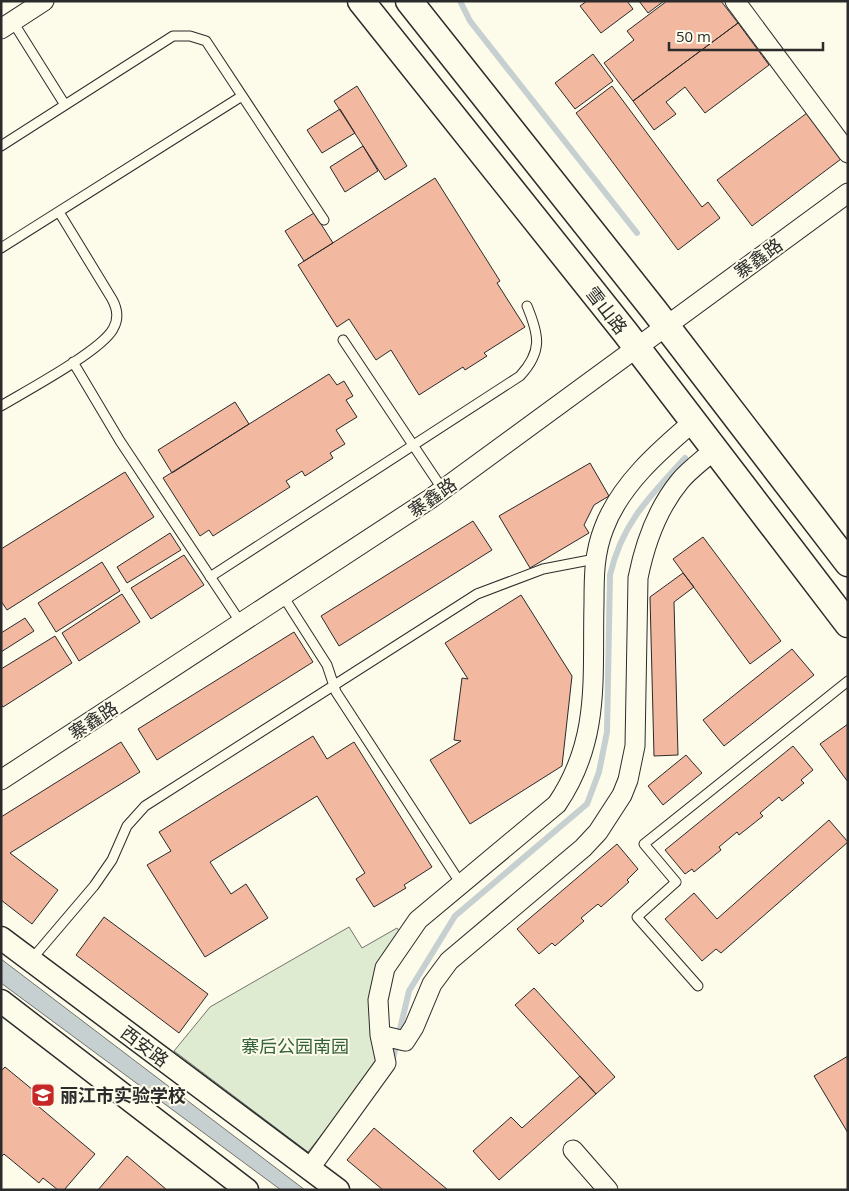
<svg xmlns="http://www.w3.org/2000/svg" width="849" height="1191" viewBox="0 0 849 1191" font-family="'Open Sans','Noto Sans SC',sans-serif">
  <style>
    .green { fill: #deebd1; stroke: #74746e }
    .water { fill: #c7d0d0; stroke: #74746e }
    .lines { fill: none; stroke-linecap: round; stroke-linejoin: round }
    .stream { stroke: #c7d0d0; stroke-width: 6 }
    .building { fill: #f2b8a0; stroke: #2b2b2b }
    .service-casing { stroke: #2b2b2b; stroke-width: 11 }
    .minor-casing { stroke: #2b2b2b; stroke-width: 21 }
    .tertiary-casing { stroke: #2b2b2b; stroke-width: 25 }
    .secondary-casing { stroke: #2b2b2b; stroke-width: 29 }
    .service { stroke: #fdfbea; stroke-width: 9 }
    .minor { stroke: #fdfbea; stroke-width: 19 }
    .tertiary { stroke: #fdfbea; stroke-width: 22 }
    .secondary { stroke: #fdfbea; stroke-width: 26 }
    .labels { text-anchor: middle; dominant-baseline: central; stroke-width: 4; stroke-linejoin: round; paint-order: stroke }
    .street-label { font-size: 18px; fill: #2b2b2b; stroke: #fdfbea }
    .park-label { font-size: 18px; fill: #34623c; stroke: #fdfbea }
    .poi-label { font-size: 18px; font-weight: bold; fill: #2b2b2b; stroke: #fdfbea; text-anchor: start }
  </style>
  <rect width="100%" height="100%" fill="#fdfbea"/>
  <path class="green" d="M349,927L362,948L397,928L402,935L369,1007L372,1041L379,1062L308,1152L174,1051L210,1007Z"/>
  <path class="water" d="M1,959L305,1190H281L1,983Z"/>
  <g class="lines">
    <path class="stream" d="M460,1L470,21L637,233
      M392,1063L409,991L455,916L587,804L599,772L607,732L610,575C622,523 650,496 685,458"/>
  </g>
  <path class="building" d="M587,1H627L633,9L601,33L580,6Z
    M639,1H664L648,13Z
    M667,1H721L738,23L633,101L604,63L634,40L627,31Z
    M738,23L769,65L705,113L685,87L666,102L676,114L654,130L633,101Z
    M593,54L613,81L575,109L555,83Z
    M357,86L407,166L385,180L334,101Z
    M612,86L702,207L708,202L720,218L678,250L576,113Z
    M340,109L355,133L322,153L307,130Z
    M807,113L841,159L752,226L717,180Z
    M363,146L378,171L345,192L330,167Z
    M435,178L500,281L497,283L525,327L484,353L487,356L465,370L463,367L419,395L391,350L376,360L349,319L337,327L298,265Z
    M314,213L333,243L304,261L285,231Z
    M329,374L337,385L344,381L353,396L346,400L357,417L336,430L345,444L330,453L333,458L305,476L302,471L286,481L290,487L213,536L209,530L200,536L163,478Z
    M235,402L249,424L172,473L158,450Z
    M590,463L609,496L594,505L584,525L589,533L530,568L499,516Z
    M125,472L154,517L7,610L1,601V549Z
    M473,521L492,550L339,646L321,616Z
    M170,533L181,550L127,583L117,567Z
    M703,537L781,641L750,664L673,559Z
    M184,555L204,585L151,619L131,588Z
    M102,562L120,591L56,632L38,603Z
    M683,573L694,587L674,602L678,755L654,756L650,597Z
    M122,594L140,622L79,661L62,633Z
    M521,595L572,676L562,766L470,824L430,760L461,741L454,740L462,678L468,679L445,643Z
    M25,618L34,631L1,652V633Z
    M294,632L313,662L157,760L138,729Z
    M55,636L72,663L3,707L1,704V669Z
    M792,649L814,675L724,746L703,720Z
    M848,724V782L820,744Z
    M313,736L327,759L354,742L432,867L404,885L406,888L374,907L356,879L365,873L317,796L210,862L231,894L246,884L268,918L205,957L147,865L171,851L159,832Z
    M121,742L140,772L10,853L58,890L32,924L1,900V817Z
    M793,746L813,770L801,780L804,783L782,801L779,797L760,813L763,816L739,835L737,832L719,847L721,850L694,872L692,869L685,874L665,850Z
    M686,755L702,773L663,805L648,786Z
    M829,820L848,842L721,953L716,949L702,961L665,919L694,893L717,919Z
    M617,844L638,869L627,880L629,882L601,907L598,904L581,918L584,921L555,946L552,943L539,954L517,929Z
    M104,917L208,994L179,1033L76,955Z
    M534,988L615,1077L596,1094L515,1005Z
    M848,1056V1133L814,1076Z
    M5,1067L44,1099L38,1106L95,1154L64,1190H58L43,1178L39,1183L4,1154L1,1157V1071Z
    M580,1076L596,1094L499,1180L473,1151L511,1117L522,1128Z
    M374,1128L448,1190H383L347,1160Z
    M127,1156L167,1190H98Z"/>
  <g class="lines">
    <g class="service-casing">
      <path id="service" d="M13,22L65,105
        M1,146L173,36H190L206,41L324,220
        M1,248L242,96
        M343,340L443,490
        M73,362L120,441L241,623
        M1,406C26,391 101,351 113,329C119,319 117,308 112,299L59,212
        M210,577L520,376C543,351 539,335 527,306
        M283,596L327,665L336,692L461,884
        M31,960L94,886L112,860L127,826L145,806L477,594L543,569L595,559
        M698,986L637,917L676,882L644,844L848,681"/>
    </g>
    <g class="minor-casing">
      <path id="minor" d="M735,1L848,153
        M1,29L44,1
        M1,780L430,499L848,193
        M380,1035L405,1041L414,1027L432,984L449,961L583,848L598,832L622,795L628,780L635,746L638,578C645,543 657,509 680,481C689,470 703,460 714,450
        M573,1150L608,1190
        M310,1168L386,1063L380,1035L378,1000L385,968L418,920L557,804C601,739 592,678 594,603C594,577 594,553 604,528C620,485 659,451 693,422"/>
    </g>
    <g class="tertiary-casing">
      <path id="tertiary" d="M1,938L338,1190
        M1,1001L247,1190"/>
    </g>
    <g class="secondary-casing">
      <path id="secondary" d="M361,1L625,332L848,624
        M409,1L654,310L848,563"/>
    </g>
    <use href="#service" class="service"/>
    <use href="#minor" class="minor"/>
    <use href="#tertiary" class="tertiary"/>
    <use href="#secondary" class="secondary"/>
  </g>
  <defs>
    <g id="school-square" transform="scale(1.25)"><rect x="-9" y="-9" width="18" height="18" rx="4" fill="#c62828" stroke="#fdfbea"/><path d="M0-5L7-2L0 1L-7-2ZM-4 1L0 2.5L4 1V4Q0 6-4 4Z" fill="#fff"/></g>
  </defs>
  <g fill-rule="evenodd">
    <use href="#school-square" x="43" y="1095"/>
  </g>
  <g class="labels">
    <g class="street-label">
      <text transform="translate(758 258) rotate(-36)">寨鑫路</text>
      <text transform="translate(607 310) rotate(52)">雪山路</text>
      <text transform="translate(432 497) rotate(-35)">寨鑫路</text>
      <text transform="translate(93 720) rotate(-33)">寨鑫路</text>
      <text transform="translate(145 1046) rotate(37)">西安路</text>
    </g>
    <g class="park-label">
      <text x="295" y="1046">寨后公园南园</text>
    </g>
    <g class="poi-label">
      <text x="60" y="1095">丽江市实验学校</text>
    </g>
  </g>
  <rect width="849" height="1191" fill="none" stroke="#2b2b2b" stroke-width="5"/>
  <path d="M669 42v8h154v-8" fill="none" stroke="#2b2b2b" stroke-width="2.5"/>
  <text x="676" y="42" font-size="15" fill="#2b2b2b" stroke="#fdfbea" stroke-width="4" paint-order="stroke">50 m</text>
</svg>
